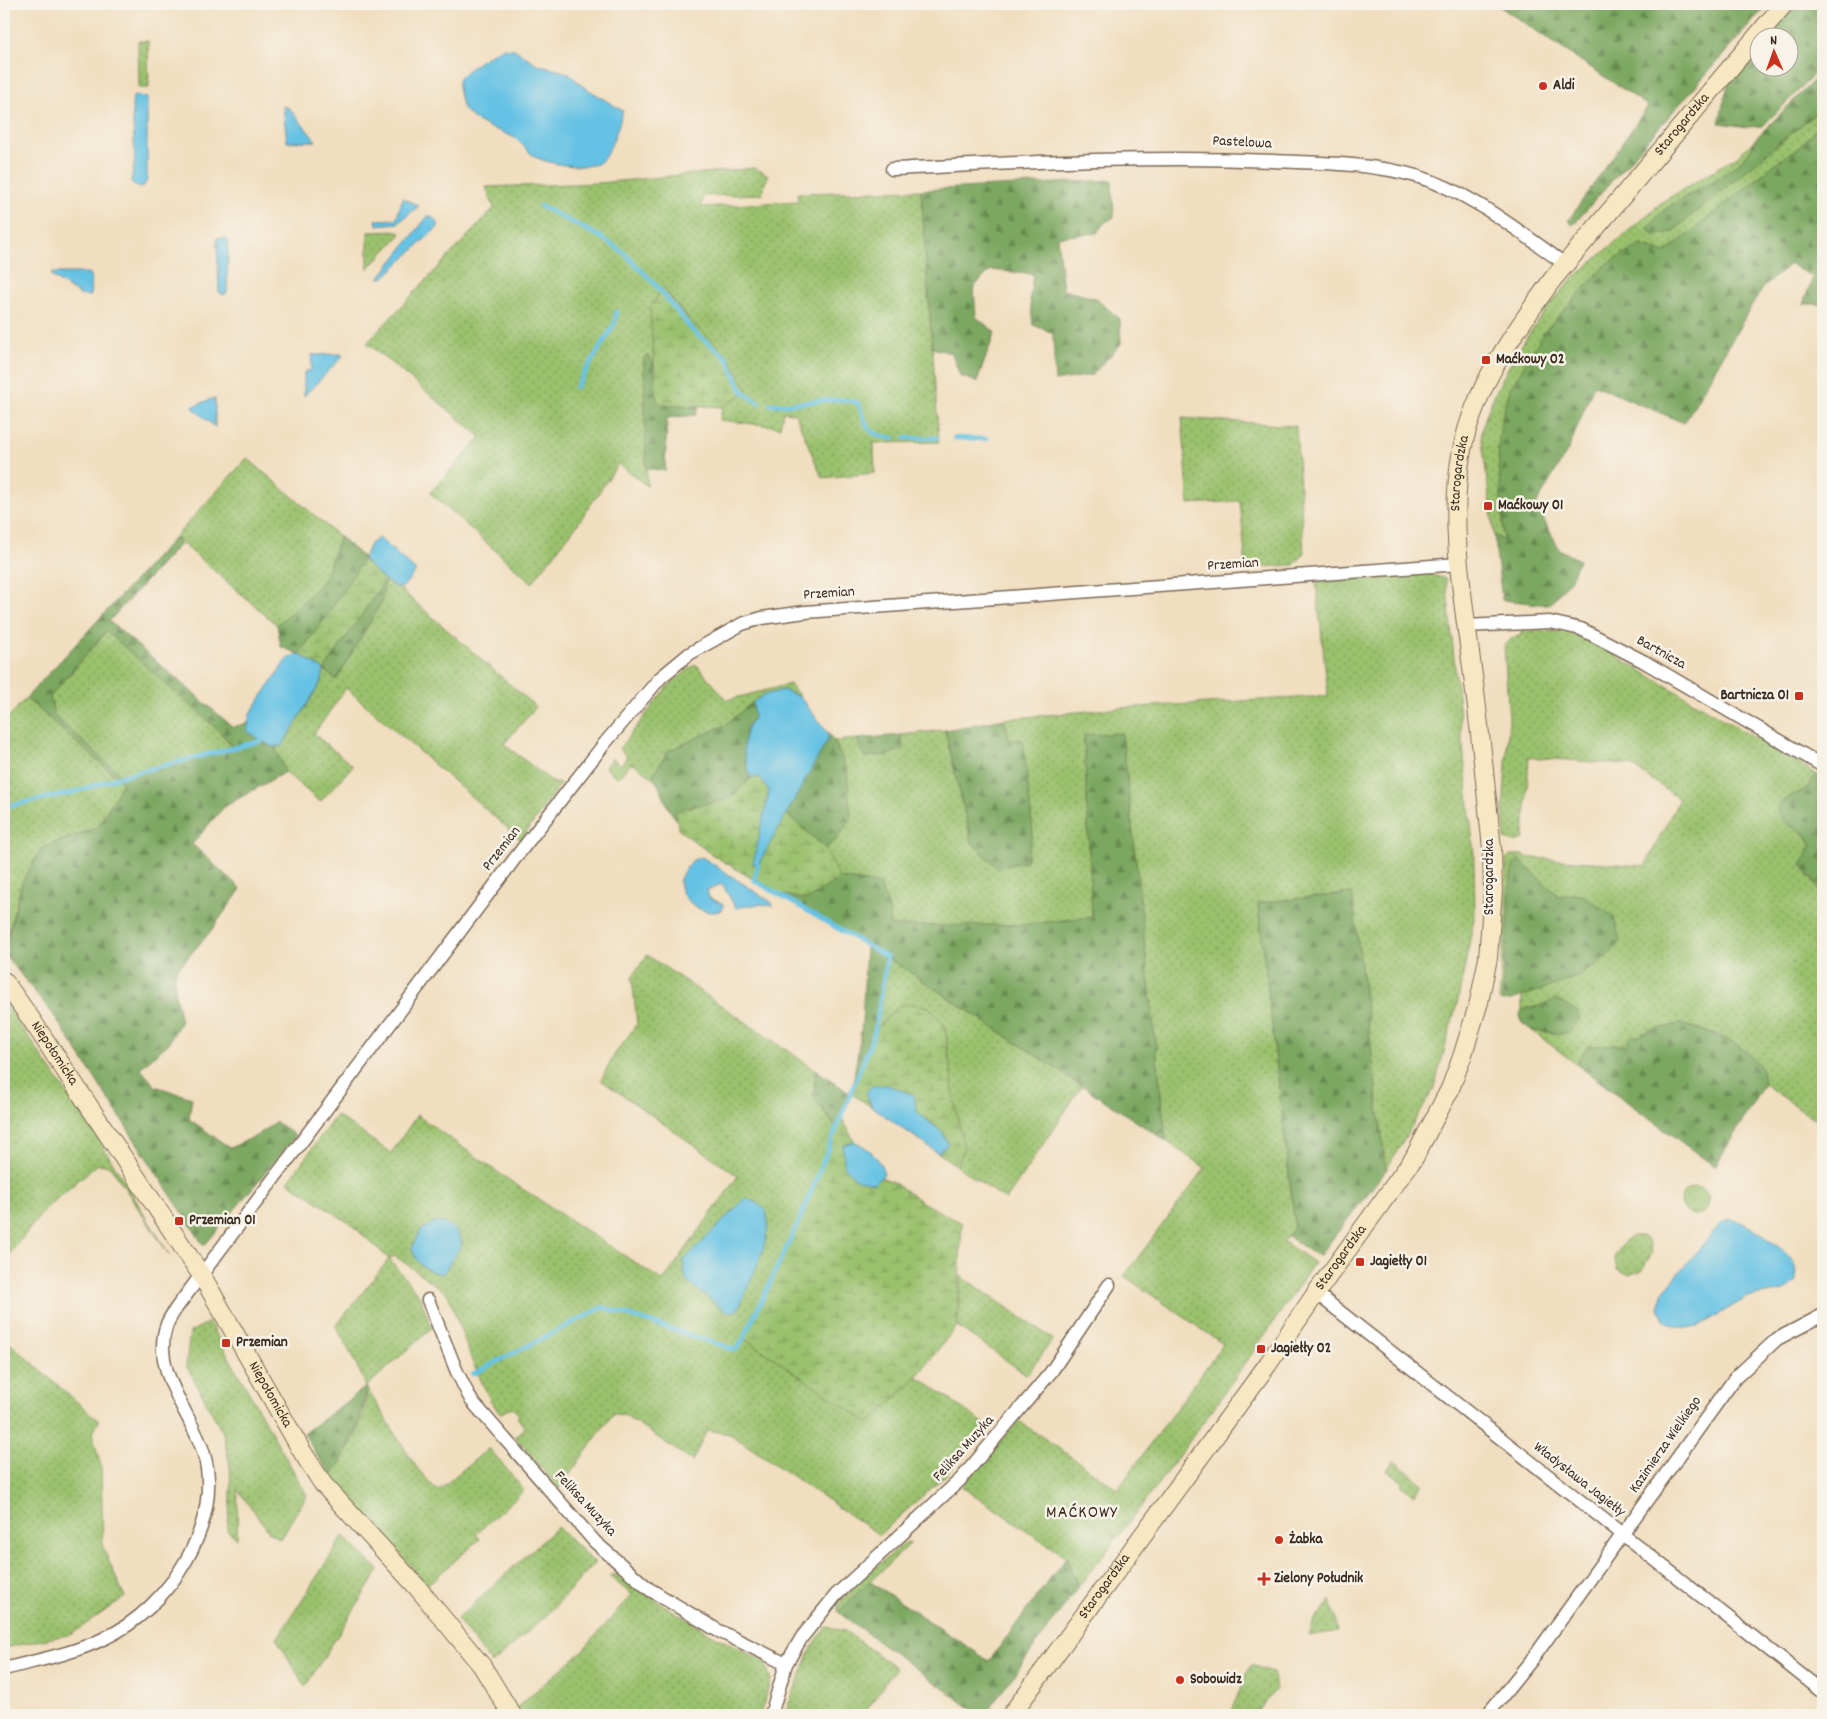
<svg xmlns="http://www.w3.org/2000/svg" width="1827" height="1719" viewBox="0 0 1827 1719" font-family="Dekko,sans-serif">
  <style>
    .grass { fill: url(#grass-dots); stroke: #6a7646 }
    .forest { fill: url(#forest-firs); stroke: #5b683f; fill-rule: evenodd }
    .wetland { fill: url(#wetland-marsh); stroke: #6a7646 }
    .water { fill: #66c2e4; stroke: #507681 }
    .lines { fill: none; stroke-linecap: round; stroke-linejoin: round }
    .stream { stroke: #66c2e4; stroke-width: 4.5 }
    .street-casing { stroke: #7b6957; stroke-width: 15 }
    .secondary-casing { stroke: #7b6957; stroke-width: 20 }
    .street { stroke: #fff; stroke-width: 12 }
    .secondary { stroke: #f7e8c3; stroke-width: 18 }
    .poi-dot { fill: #c8321e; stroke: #f7f3e8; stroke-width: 2 }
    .labels { text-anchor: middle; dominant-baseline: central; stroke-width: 5; stroke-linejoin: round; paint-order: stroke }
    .poi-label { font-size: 15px; font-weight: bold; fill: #3b2a1e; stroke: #f7f3e8; text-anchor: start }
    .street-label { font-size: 15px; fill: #3b2a1e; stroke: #f7f3e8 }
    .quarter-label { font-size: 18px; letter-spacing: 1px; fill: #3b2a1e; stroke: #f7f3e8 }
  </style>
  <defs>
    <pattern id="grass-dots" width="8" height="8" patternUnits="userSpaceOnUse" patternTransform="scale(1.25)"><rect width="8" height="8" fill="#9ac16d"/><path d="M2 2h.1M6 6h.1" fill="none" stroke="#7f9d59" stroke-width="1.8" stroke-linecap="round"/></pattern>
    <pattern id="forest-firs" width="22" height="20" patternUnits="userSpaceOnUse" patternTransform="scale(1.25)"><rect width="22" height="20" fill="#7ba760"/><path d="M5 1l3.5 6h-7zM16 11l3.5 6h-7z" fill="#66884f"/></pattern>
    <pattern id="wetland-marsh" width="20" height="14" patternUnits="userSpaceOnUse" patternTransform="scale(1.25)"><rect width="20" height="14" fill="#9ac16d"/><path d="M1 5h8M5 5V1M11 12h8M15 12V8" fill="none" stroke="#7f9d59"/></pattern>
  </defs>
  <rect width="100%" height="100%" fill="#f7f3e8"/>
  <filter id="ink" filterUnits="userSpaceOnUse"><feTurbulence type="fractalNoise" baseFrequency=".02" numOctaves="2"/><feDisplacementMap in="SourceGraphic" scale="10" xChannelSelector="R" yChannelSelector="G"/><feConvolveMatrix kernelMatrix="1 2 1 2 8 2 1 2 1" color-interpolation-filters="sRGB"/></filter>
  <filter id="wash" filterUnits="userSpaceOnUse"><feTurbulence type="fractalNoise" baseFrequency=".0096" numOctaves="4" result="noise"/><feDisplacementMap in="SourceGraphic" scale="20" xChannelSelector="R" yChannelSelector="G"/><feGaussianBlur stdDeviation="1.12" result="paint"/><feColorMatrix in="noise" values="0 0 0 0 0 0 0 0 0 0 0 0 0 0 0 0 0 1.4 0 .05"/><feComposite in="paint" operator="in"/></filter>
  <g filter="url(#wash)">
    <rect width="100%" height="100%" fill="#f1dec0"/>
    <path class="grass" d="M138,41H148L149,88H139Z
      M1823,107V123C1807,137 1804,147 1784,157L1665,253L1641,245L1564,312L1544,332L1498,447L1504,541L1494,535L1481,433C1493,383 1535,320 1569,282L1662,202L1739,155L1755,139C1749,169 1686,194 1662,212C1656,217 1652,224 1648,230L1672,232Z
      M755,168L768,175L762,194L703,196L701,207L798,201V193L921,190L939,442L874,443L875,473L822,478L795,413L783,412L780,427L720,420L722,407L747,390L663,288L650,308L654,366L648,355L644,358L647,486L618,464L577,525L532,583L430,493L481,437L367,343L494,208L486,187L598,183Z
      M399,231L401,234L368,269V232Z
      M1182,418L1296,426L1304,554L1294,565L1246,568L1240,501L1189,504Z
      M247,458L340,537L324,579L308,597L277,625L175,537Z
      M1423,572L1446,579L1474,854L1475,914L1458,1000L1434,1088L1386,1170L1352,893L1258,903L1295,1227L1283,1241L1314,1263C1239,1374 1162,1483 1078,1587L1066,1557L961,1486L1019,1421L1118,1489L1223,1344L1124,1276L1205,1168L1166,1141L1122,733L1084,736L1092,917L1019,925L889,926V908L879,884L839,878L825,848L836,840L847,770L834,741L857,739L864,757L902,749L901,735L945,730L972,843L1023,740H1010L1004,719L1119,708L1328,696L1316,582Z
      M385,580L399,588L536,707L504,744L554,783H561L521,840L346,688L314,734L353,766L320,802L285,772L275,747L282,746L322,680L324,670L337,679L381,601Z
      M1540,630L1570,633L1594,643L1816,774L1808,787L1781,802L1786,823L1805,834L1812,846L1806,853L1808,875L1819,888L1820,905L1823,908V1125L1764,1084L1760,1066L1720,1035L1680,1024L1651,1030L1626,1045L1588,1046L1576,1064L1531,1030L1561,1034L1560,1003L1555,999L1544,1005L1522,1010V996L1583,975L1575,894L1560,897L1545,885L1513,867L1502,1001H1499L1506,907V859L1511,855H1523V857L1645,866L1679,799L1631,765L1529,757L1524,839L1515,842L1505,839L1503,808L1509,718L1504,646L1511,639L1521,635V632Z
      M107,631L216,728L228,741L232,749L122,776L54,716L50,697Z
      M696,664L727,700L790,684L800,697L783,690L764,695L725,725L668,751L652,777L636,765L630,764L618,778L605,767L612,758L621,765L627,756L619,749L668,686Z
      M26,698L123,783L98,827L42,848L22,882L4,948V722Z
      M647,955L816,1070L814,1097L836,1128L800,1219L744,1338L869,1423L917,1376L986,1425L945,1476L879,1535L730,1434L707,1430L692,1461L625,1415L613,1414L559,1489L515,1437L525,1428L517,1417L519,1415L512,1407L500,1414L490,1400L472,1361L448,1294L395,1256L389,1259L419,1295L432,1328L366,1387L417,1468L437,1491L489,1448L524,1490L476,1534L480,1539L427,1585L332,1476C346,1453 370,1416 366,1388C364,1376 342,1339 336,1326L389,1259L352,1225L288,1182L336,1115L391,1153L417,1115L509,1180L663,1281L738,1176L601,1080L614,1055L637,1024L632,977Z
      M887,957L1082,1086L1006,1200L957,1166L964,1147L955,1106L945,1026L929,1007L898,1006L875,1031Z
      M4,1001L97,1137L170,1256L110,1166L98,1164L48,1206L4,1261Z
      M1681 1201a14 14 0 1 1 28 0a14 14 0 1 1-28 0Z
      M1633,1236H1642L1649,1241L1652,1253L1641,1271L1630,1275L1617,1269L1614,1257L1626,1240Z
      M961,1276L1053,1339L1027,1375L957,1326Z
      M209,1322L307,1495L280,1539L270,1533L238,1490L237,1538L227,1531L231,1499L230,1466L223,1433L186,1365L190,1332Z
      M4,1338L99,1421L92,1433L101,1466L103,1548L125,1597L72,1634L4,1648Z
      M1394,1461L1423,1484L1414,1495L1401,1485L1403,1482L1387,1470Z
      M557,1527L595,1563L547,1615L492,1664L457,1619Z
      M343,1536L379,1570L305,1687L277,1639Z
      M906,1542L911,1543L838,1612V1604L864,1577Z
      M614,1574L709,1633L765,1662L771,1680L760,1715H522L516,1708L581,1652L632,1595L609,1576Z
      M1331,1600L1338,1631L1309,1636L1314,1621Z
      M826,1627L845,1631L896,1668L863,1715H784L812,1647Z
      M1251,1665L1273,1672L1276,1689L1259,1710L1229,1715Z"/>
    <path class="forest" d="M1496,4H1768L1573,225L1568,221L1648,106Z
      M1798,4H1823V62L1808,81L1763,126L1748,127L1719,123L1728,84L1759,46L1760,68H1790V38L1767,37Z
      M1823,71V107L1672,232L1655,236L1648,230C1652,224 1656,217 1662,212C1686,193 1749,169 1755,139Z
      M1823,123V304H1803L1813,277L1790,264L1762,288L1684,423L1594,385L1569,448L1536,505L1559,549L1579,560L1571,579L1549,605L1502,600L1494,535L1504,541L1498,447L1501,422L1510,389L1544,332L1600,271L1606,264L1641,245L1665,253L1784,157C1804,147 1807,137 1823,123Z
      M1112,180L1114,217L1104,223L1097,233L1057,237L1063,290L1095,298L1120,319L1121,344L1092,375L1055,381L1053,333L1033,325L1030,298L1033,274L991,270L974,287L976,317L995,332L977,382L960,376L952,353L932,348L921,190Z
      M648,355L654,366L657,401L662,404L699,406L696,415L667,418L665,471L646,468L644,358Z
      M175,537L180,544L109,621L233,727L248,723L247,731L272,747H275L285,772L224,807L192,844L241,889L210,932L175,972V994L181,1021L168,1044L140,1068L155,1086L192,1098L189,1119L230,1148L256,1136L276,1122L296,1136L204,1246L53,1014L4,954L22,882L42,848L98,827L123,783L26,698ZM106,631L216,728L228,740L232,749L122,776L54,716L50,697Z
      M340,537L364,558L363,560L325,619L299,654L281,647L277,625L308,597L324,579Z
      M385,580L382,601L336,680L324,670Z
      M753,702L754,718L746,727L745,760L751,778L730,799L677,810L678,821C662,805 666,792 652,777L668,751L725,725Z
      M1004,719L1010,740H1023L1033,833L1026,861L998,868L972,843L945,730Z
      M828,733L834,741L847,770L851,818L836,840L825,848L786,814L827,739Z
      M1122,733L1166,1141L888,958L875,1031L852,1090L862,1024L866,945L776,893L807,900L839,878L879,884L889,908L890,926L1019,925L1092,917L1084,735Z
      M901,735L903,749L888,755L864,757L857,739Z
      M1816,774L1823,778V908L1820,906L1819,888L1802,864L1812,845L1805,834L1786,823L1777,809L1781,802L1808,787Z
      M1518,859L1559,896L1575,894L1585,896L1614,917L1620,941C1598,971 1566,982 1532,993C1522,996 1512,1001 1502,1001L1511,876L1513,867Z
      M1352,893L1386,1170L1320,1255L1311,1252L1288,1236L1295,1226L1258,903Z
      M1555,999L1578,1012L1580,1019L1569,1032L1561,1034L1531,1030L1521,1022L1520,1014L1522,1010L1544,1005Z
      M1680,1024C1707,1032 1742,1040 1759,1065C1763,1069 1763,1078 1764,1084L1715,1167L1576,1064L1588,1046L1626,1045L1631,1036H1639L1651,1030Z
      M816,1070L850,1093L836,1128L814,1097Z
      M366,1387C364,1421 349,1448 332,1476L318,1458L304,1433Z
      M1066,1557L1078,1587L985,1715H975L977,1713L838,1612L869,1581L989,1661Z"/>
    <path class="wetland" d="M663,287L683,314L726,353L748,390L722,407L662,404L657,401L650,308Z
      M363,560L385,580L324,670L299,654L325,619Z
      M760,776L769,791L758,865L786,814L825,848L839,878L807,900L776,893L711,854L678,829L676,810L730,799L751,778Z
      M913,1004L929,1007L945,1026L955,1106L964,1147L957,1166L938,1153L948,1143C932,1111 900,1108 868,1101L872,1107L850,1093L875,1031L898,1006Z
      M841,1116L854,1141L843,1146L875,1183L881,1177L893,1182L925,1204L962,1223L957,1326L917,1376L869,1423L744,1338L800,1219Z"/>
    <path class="water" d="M503,48L514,49L537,64L568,73L584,87L623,111C619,123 609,160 597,164C582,169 546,164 534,156C525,149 521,141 511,136C493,128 483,127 467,113C462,109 461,103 460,96C459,92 457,85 458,81C459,73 495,51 503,48Z
      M135,95L147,98V180L144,186L140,188L131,182L135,160L132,105L133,97Z
      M283,106L289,108L316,141L287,142Z
      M403,198L419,206L398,223L377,225L376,220L396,219Z
      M428,216H431L438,223V227L383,278H379Z
      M217,238H226L228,240L227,293L223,295L219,292Z
      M52,273H89L91,280L90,296L80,295L51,276Z
      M341,354L343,356L304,396V372L311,370L312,355Z
      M211,399H215V427L192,407Z
      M379,538L416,571L402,588C389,588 373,568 363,560L370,544Z
      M299,654L324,670L322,680L282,746L272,747L247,731L250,714L287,659Z
      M783,690L800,697L828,733V739L758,865L753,864L769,791L760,777L751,778C744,756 738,738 754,718L753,702L764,695Z
      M702,857L771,902L773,906L759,904L736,908L722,884L707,890L709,898L723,904V909C707,920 676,899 680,879C682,873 689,865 693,860Z
      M887,1085L914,1095L917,1112L942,1132L948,1144L938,1153L872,1107L866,1092L872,1086Z
      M854,1141C870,1149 880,1157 884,1174L875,1183L857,1180L844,1166L843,1146Z
      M746,1198C754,1201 765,1206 767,1215C772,1242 748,1284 738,1310L727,1312L686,1281L683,1261Z
      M1729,1219C1742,1218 1787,1250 1793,1262C1796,1267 1796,1275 1796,1281L1784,1291L1748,1297L1699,1326L1687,1328L1674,1325L1664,1319L1659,1308L1664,1291L1721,1223Z
      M435,1222C451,1223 458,1230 462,1244L443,1274C425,1271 417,1265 412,1248L420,1231Z"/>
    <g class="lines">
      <path class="stream" d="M540,206L599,236L623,252L654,283L693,331L727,358L742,391L759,403
        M576,387L615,323L616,312
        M770,404C798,407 834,394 858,403C868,427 865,435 894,438
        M905,438H937
        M954,438L987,439
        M4,807L75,792L122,776L261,741
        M473,1374L603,1307L736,1350L744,1338L800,1219L864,1060L875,1031L887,957L754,880L758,865"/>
    </g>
  </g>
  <g filter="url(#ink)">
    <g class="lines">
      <g class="street-casing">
        <path id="street" d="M892,169C1019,163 1146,155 1273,161C1321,163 1370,163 1416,176C1471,192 1518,231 1565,264
          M1466,626L1550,622L1581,629L1643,661L1823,766
          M1316,1293L1823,1692
          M428,1300L457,1372L471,1400L595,1542L649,1589L717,1630L786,1664
          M4,1669C38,1660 73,1654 105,1638C168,1609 226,1522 203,1451C190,1412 152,1370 166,1327C168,1320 173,1313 177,1307L516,857L605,743L660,678L689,654L742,624L762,618L805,612L1459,564
          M771,1715L786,1664L802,1637L836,1595L961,1479L1051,1372L1109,1285
          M1487,1715L1534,1657L1735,1378L1777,1339L1823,1315"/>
      </g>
      <g class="secondary-casing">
        <g id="secondary">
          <path id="s1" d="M4,981L31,1019L202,1276L303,1453L323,1484L417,1587L482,1666L512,1715"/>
          <path id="s2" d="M1011,1715L1268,1364L1316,1293L1414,1158L1450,1089L1462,1057L1479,1002L1488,958L1493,890L1492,849C1486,789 1480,728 1472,668C1463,597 1448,521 1462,450C1475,386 1515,331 1552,280L1784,4"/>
        </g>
      </g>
      <use href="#street" class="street"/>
      <use href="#secondary" class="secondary"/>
    </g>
  </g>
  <g class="poi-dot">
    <circle cx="1543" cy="86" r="5"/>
    <rect x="1481" y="355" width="10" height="10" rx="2.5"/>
    <rect x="1483" y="501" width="10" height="10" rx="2.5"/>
    <rect x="1794" y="691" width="10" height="10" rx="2.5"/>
    <rect x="174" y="1216" width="10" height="10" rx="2.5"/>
    <rect x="1355" y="1257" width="10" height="10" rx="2.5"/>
    <rect x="221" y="1338" width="10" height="10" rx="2.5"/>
    <rect x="1256" y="1344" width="10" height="10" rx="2.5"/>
    <circle cx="1279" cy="1540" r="5"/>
    <path d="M1261.5 1571.5h5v5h5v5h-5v5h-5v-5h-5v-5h5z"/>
    <circle cx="1180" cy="1680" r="5"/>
  </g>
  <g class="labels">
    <g class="poi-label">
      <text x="1553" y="86">Aldi</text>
      <text x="1496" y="360">Maćkowy 02</text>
      <text x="1498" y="506">Maćkowy 01</text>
      <text x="1789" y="696" text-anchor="end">Bartnicza 01</text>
      <text x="189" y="1221">Przemian 01</text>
      <text x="1370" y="1262">Jagiełły 01</text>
      <text x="236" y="1343">Przemian</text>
      <text x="1271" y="1349">Jagiełły 02</text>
      <text x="1289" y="1540">Żabka</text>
      <text x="1274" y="1579">Zielony Południk</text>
      <text x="1190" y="1680">Sobowidz</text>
    </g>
    <g class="street-label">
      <text stroke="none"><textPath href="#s2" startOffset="1809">Starogardzka</textPath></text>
      <text transform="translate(1242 143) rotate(3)">Pastelowa</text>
      <text stroke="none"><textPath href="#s2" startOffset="1389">Starogardzka</textPath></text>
      <text transform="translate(1233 565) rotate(-4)">Przemian</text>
      <text transform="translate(829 594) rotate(-4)">Przemian</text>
      <text transform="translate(1661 653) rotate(29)">Bartnicza</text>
      <text transform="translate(502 849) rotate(-52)">Przemian</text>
      <text transform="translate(1490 877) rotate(-90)">Starogardzka</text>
      <text stroke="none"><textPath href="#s1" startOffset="88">Niepołomicka</textPath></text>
      <text stroke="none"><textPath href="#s2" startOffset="564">Starogardzka</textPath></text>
      <text stroke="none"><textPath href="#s1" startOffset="492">Niepołomicka</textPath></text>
      <text transform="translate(1666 1445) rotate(-55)">Kazimierza Wielkiego</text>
      <text transform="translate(964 1449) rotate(-48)">Feliksa Muzyka</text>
      <text transform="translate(1579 1480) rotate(38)">Władysława Jagiełły</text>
      <text transform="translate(585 1504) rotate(47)">Feliksa Muzyka</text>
      <text stroke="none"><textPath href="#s2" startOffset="159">Starogardzka</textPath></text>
    </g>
    <g class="quarter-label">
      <text x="1082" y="1513">MAĆKOWY</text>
    </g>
  </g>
  <rect width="1827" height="1719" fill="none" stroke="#f7f3e8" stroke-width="20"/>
  <g transform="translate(1774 52) rotate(358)"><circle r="24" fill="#f7f3e8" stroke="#aca397"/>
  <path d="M0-4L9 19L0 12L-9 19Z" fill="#c8321e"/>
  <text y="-8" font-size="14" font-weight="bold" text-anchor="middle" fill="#3b2a1e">N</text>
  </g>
</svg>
